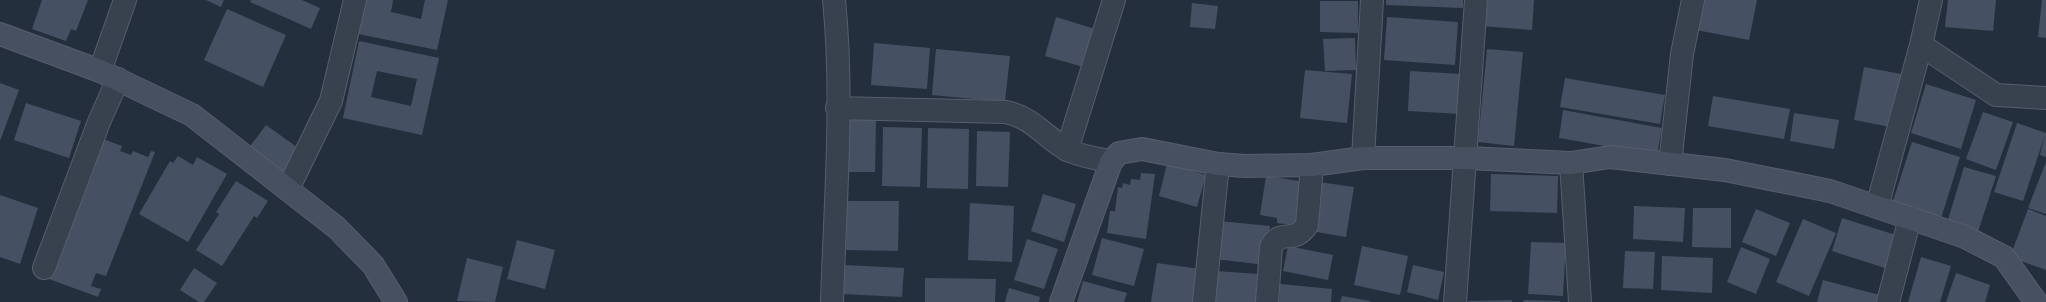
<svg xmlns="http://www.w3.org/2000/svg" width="2046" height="302" viewBox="0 0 2046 302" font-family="Figtree,sans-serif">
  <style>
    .building { fill: #455162; fill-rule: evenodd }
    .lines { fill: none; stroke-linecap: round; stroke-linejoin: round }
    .street-casing { stroke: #565f6c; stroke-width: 24 }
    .secondary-casing { stroke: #565f6c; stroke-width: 24 }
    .street { stroke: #38414e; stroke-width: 22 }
    .secondary { stroke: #465061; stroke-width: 22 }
  </style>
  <rect width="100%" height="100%" fill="#242f3e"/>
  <path class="building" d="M42,0H88L76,31L71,29L66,41L32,29Z
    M206,0H224L221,7Z
    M251,0H302L320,8L311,29L250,2Z
    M365,0H393L391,12L421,19L425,0H448L437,50L358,34Z
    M1386,0H1463V8L1386,5Z
    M1483,0H1534L1532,30L1481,26Z
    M1702,0H1757L1749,40L1696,30Z
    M1948,0H1996L1993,31L1945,27Z
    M2042,0H2046V38L2038,37Z
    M1320,1H1358V33L1320,32Z
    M1192,3L1218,6L1215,29L1190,27Z
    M227,9L286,35L263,87L204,60Z
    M1056,17L1095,29L1083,67L1045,56Z
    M1387,17L1458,22L1455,65L1384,60Z
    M1355,38L1356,70L1325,71L1323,39Z
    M359,41L439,58L422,135L343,118ZM377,71L417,79L411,106L371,97Z
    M874,43L930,48L927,89L871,85Z
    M936,49L1010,56L1005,102L932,95Z
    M1487,49L1523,52L1514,146L1478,142Z
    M1864,67L1906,75L1896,128L1854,120Z
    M1305,70L1352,74L1347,123L1300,118Z
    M1410,71L1462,74L1461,114L1408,111Z
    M1565,78L1665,95L1660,124L1560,107Z
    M0,83L19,90L0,141Z
    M1926,84L1976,100L1961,149L1911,133Z
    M1713,96L1790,109L1784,139L1708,126Z
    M26,103L81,121L69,158L14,140Z
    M1563,110L1662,128L1657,155L1559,138Z
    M1983,112L2013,122L1996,170L1966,159Z
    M1794,113L1839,120L1834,149L1790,141Z
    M843,114H876L875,172H841Z
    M2017,123L2046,133V157L2040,155L2045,135L2023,201L1994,192Z
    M266,125L301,150L284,174L248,149Z
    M883,127L922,128L920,187L882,186Z
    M928,128L969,129L968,189L927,188Z
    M977,131L1010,132L1008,187L976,186Z
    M103,139L122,146L120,151L131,155L133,151L148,157L151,151L155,152L106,276L96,273L91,286L101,289L98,297L49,279Z
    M1912,142L1960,157L1940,222L1891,207Z
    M178,156L193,165L197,157L227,174L188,242L139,214L170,161L173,163Z
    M2046,162V214L2028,208Z
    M1167,164L1206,175L1197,207L1159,196Z
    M1964,167L1996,176L1978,232L1947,223Z
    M1141,173L1155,174L1146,239L1107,233L1110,211H1115L1118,187L1122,188L1123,183L1130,185L1131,179L1140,180Z
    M1491,174L1558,176L1557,213L1490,211Z
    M1266,176L1305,182L1298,226L1277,223V218L1260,215Z
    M236,181L268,201L257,218L254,216L222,266L196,250L219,214L216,212Z
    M1319,182L1354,187L1346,237L1311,231Z
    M1043,194L1076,204L1064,242L1031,231Z
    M0,195L38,208L20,264L0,257Z
    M847,201H899L898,251L846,250Z
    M970,203L1014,206L1012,262L968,260Z
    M1634,206L1685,208L1683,242L1633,239Z
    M1693,208H1731V248L1692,247Z
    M1756,209L1790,223L1776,256L1742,242Z
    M2028,209L2046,216V270L2010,257Z
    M1842,218L1902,237L1891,270L1832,251Z
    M1803,219L1836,233L1809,296L1776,282Z
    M1219,221L1270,226L1266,265L1215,259Z
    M1102,238L1144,249L1134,286L1092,275Z
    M1027,239L1058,249L1044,289L1014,280Z
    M517,240L555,250L545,289L507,279Z
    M1531,242L1566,243L1563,296L1528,294Z
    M1288,246L1333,255L1328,280L1283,271Z
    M1362,246L1408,256L1400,295L1354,285Z
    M1741,247L1770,259L1756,294L1727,282Z
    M1625,251L1655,252L1653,289L1623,288Z
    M1662,256L1713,258L1712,293L1661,290Z
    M1921,257L1951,266L1940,302H1908Z
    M467,258L503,267L495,302L457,301Z
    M1157,263L1200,269L1195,302H1151Z
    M844,265L904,268L902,297L842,294Z
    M1413,265L1444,272L1438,300L1407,292Z
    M194,268L217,283L204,302H199L180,290Z
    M1215,271L1259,274L1257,302H1212Z
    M1956,273L1990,285L1985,302H1946Z
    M925,278L996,279L995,302H925Z
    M1823,280L1887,297L1885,302H1817Z
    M1083,281L1127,293L1124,302H1077Z
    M1280,284L1332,289L1331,302H1279Z
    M1009,288L1040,297L1039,302H1005Z
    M1342,296L1370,301V302H1340Z
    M1512,300V302H1468V301Z
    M1524,300L1560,301V302H1523Z"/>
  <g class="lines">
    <g class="street-casing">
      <path id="street" d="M1921,45L1996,95L2046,98
        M100,71L125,0
        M837,108L1006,112C1033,118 1044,136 1066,149C1078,156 1097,158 1111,162
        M1067,150L1114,0
        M1363,158L1372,0
        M1571,163L1580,302
        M1670,164L1682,54L1693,0
        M288,189L331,101L355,0
        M1877,207L1921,45L1931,0
        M44,268L99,122L118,79
        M832,302C835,202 844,100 834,0
        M1204,302L1218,164
        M1267,302L1271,247C1282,227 1293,246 1307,225L1312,165
        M1455,302L1476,0
        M1888,302L1910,218"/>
    </g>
    <g class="secondary-casing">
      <path id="secondary" d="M0,34L100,71L192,115L337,228L373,265L396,302
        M1061,302L1111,162L1119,153L1142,149L1218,164L1245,166L1312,165L1363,158H1466L1571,163L1610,157L1725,170L1830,191L1965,237L2004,257L2036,302"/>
    </g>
    <use href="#street" class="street"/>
    <use href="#secondary" class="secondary"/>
  </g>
</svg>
